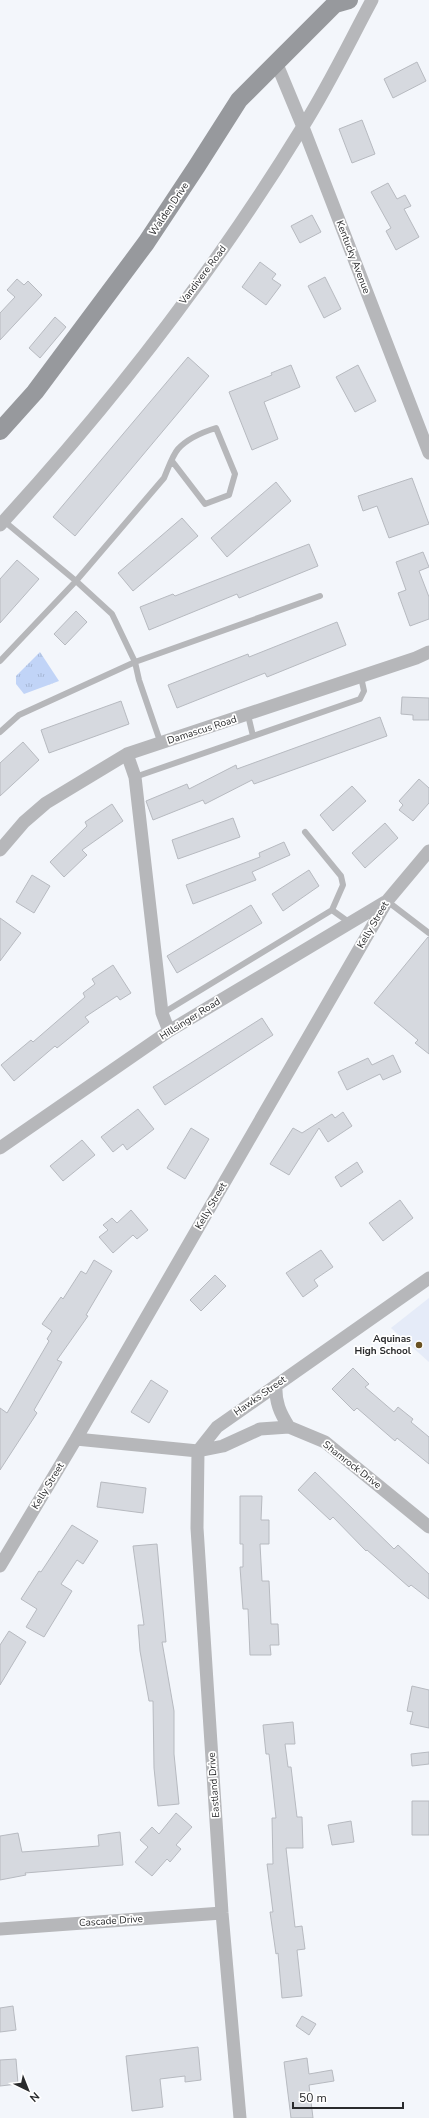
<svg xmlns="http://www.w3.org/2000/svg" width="429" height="2118" viewBox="0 0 429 2118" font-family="'Nunito Sans',sans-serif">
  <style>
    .built { fill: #e5ebf8 }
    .park { fill: url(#park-tufts) }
    .building { fill: #d6d9df; stroke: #b7bac0 }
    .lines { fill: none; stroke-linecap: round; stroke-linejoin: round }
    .lane { stroke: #b6b7ba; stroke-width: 6 }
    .street { stroke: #b6b7ba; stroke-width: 13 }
    .secondary { stroke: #97999d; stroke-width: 18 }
    .poi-dot { fill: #695122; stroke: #fff; stroke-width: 1.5 }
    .labels { text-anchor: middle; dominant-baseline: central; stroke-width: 3.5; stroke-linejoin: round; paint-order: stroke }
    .street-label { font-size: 10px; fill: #292a2c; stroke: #fff }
    .poi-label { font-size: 10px; font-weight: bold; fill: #292a2c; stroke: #fff; text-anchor: end }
  </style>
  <defs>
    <pattern id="park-tufts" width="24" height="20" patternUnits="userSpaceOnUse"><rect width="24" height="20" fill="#c1d4f7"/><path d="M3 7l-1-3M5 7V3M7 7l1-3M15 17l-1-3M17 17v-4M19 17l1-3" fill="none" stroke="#a6b6d4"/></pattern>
  </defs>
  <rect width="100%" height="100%" fill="#f3f6fb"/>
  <path class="built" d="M429,1298V1362L391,1328Z"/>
  <path class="park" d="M40,652L59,681L24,694L16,684V676Z"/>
  <path class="building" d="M417,62L426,81L393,98L384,79Z
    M362,120L375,154L352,163L339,129Z
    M388,183L397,199L405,195L411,206L404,209L419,237L396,250L386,231L391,228L371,192Z
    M312,215L321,232L300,243L291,226Z
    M260,262L276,274L272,279L281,285L266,305L242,287Z
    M325,277L341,309L324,318L308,286Z
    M17,279L24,285L28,281L42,295L0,340V313L15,297L7,290Z
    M55,317L66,327L40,358L29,348Z
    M188,357L209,376L75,536L53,517Z
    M291,365L300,387L264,402L278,439L252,450L229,392L272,375L271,373Z
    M358,365L376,401L355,412L336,377Z
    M412,478L429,524L389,538L377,506L363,511L358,496Z
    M276,482L291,501L227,557L211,538Z
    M182,518L198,536L133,591L118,573Z
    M309,544L318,566L239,598L237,594L149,630L140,607L173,594L175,596Z
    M423,552L429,567L419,571L429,597V619L410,626L398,593L406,590L396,562Z
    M17,560L39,579L0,623V579Z
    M76,611L87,622L65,645L54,634Z
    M337,622L346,645L267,677L265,673L177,708L168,685L248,654L249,657Z
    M402,697L429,698V720H413V715L401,714Z
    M121,701L129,724L49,753L41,730Z
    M380,717L387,736L254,784L252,780L205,804L203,800L153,820L146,801L187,784L189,789L236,765L237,769Z
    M23,742L39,760L0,796V763Z
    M419,779L429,788V803L413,821L399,810L403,805L399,801Z
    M352,786L366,801L333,831L320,815Z
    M112,804L123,821L82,850L87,855L64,877L50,862L87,826L85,822Z
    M233,818L240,837L178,859L172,840Z
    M385,823L398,838L365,868L352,853Z
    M284,842L290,855L252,872L256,880L193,904L186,885L260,857L259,853Z
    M309,870L319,886L283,911L272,894Z
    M32,875L50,886L34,913L16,902Z
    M251,905L262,923L177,973L167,956Z
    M0,918L21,933L0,961Z
    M428,937H429V1054L415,1043L418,1040L374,1003Z
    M113,965L131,993L120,1000L117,996L85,1017L89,1022L57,1048L55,1046L14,1081L1,1065L31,1040L33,1042L85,997L83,993L95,984L92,979Z
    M262,1018L273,1035L165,1105L153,1087Z
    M393,1055L401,1072L383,1080L380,1074L347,1090L338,1072L368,1058L372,1065Z
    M138,1109L154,1129L127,1150L123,1144L113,1152L101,1137Z
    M343,1112L352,1126L328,1142L319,1128L289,1175L270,1164L293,1128L302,1133L332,1114L335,1118Z
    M191,1128L209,1139L185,1179L167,1168Z
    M82,1140L95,1155L63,1181L50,1166Z
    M357,1162L363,1172L341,1187L335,1177Z
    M400,1200L413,1218L383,1241L369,1223Z
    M131,1210L148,1230L137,1239L133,1235L113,1253L99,1237L108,1230L103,1225L112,1218L117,1223Z
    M321,1250L333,1267L314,1280L318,1286L303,1297L286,1273Z
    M94,1260L112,1271L86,1315L88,1316L57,1360L62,1362L34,1410L37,1413L0,1470V1408L7,1413L49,1341L47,1339L52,1331L42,1324L61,1297L63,1299L81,1271L86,1274Z
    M215,1275L226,1286L201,1311L190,1300Z
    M353,1368L369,1384L365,1387L394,1412L398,1407L413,1419L411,1422L429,1437V1464L397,1438L395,1441L357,1408L354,1411L332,1389Z
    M151,1380L168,1391L149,1423L131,1412Z
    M315,1472L394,1549L398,1545L429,1574V1599L411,1585L409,1587L367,1550L366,1551L333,1517L330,1520L298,1490Z
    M101,1482L146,1488L143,1513L97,1507Z
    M240,1496H262L261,1520H269V1544H260L262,1581H269L271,1624H278L279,1645H270L271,1655H250L248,1609H243L240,1567H243V1544H240Z
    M72,1525L98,1541L83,1564L77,1560L61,1584L72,1591L44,1637L26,1627L37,1609L21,1599L39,1571L41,1572Z
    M157,1544L166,1642H162L174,1711V1754L179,1804L158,1806L154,1768L153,1701H149L140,1651L138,1625H144L133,1546Z
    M9,1631L26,1642L0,1685V1645Z
    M412,1686L429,1690V1728L410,1724L413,1712L407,1711Z
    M293,1722L295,1744H285L288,1767H291L297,1817H302L303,1848H286L295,1927L302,1926L305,1949L297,1950L302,1996L282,1998L278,1953L276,1954L270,1912H273L267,1864H273L272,1818H276L269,1754H266L263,1725Z
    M429,1752V1764L412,1766L411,1754Z
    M412,1801H429V1835H412Z
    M176,1813L192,1827L176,1845L181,1849L170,1862L167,1859L152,1876L135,1862L148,1847L140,1840L152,1827L159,1834Z
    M351,1821L354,1842L332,1845L328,1825Z
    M120,1832L123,1865L25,1873L26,1875L0,1880V1836L18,1833L22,1852L99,1846L98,1835Z
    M13,2006L16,2030L0,2032V2008Z
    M302,2016L316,2024L309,2035L296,2026Z
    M198,2047L201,2080L185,2082V2076L160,2079L163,2107L132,2111L126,2056Z
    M307,2058L309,2074L332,2070L334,2081L309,2085L313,2118H291L284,2062Z
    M16,2059L18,2084L0,2086V2060Z"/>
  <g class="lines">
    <path class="lane" d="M4,521L76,581L112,614L135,662L139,680L161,744
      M0,661L76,581L164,478C168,469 172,456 178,449C187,439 203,432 216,428L235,474L229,495L205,504L172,461
      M248,715L253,736
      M0,732L19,715L135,662L320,596
      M135,777L360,699L364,691L361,677
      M305,832L341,876L343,885L332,910
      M387,901L429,933
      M163,1013L332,910L350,923"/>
    <path class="street" d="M276,62L303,127L429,453
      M0,525C112,403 215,270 302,128C328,87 349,43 372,0
      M127,754L135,777L162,1013L169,1031
      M0,850L24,822L46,803L127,754L416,658L429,652
      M0,1148L169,1031L385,902
      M276,1385C275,1402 280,1413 289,1427
      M76,1439L198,1451L217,1427L429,1278
      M0,1566L76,1439L387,901L429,851
      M0,1929L222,1913
      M240,2118L222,1913L197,1528L198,1451L223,1446L260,1429L289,1427L325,1442L429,1527"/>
    <path class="secondary" d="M0,431L35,392L146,243L197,166L239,100L335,4L349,0"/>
  </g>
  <circle class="poi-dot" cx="419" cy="1345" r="4"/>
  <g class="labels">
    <g class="street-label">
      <text transform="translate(169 209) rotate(-56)">Walden Drive</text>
      <text transform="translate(353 257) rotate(69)">Kentucky Avenue</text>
      <text transform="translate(203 275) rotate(-53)">Vandivere Road</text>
      <text transform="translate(202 730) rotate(-18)">Damascus Road</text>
      <text transform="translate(373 925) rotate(-60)">Kelly Street</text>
      <text transform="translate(190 1019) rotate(-32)">Hillsinger Road</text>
      <text transform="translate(211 1206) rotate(-60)">Kelly Street</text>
      <text transform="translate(260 1396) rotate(-35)">Hawks Street</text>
      <text transform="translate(352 1465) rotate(38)">Shamrock Drive</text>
      <text transform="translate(48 1486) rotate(-59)">Kelly Street</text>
      <text transform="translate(214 1785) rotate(-94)">Eastland Drive</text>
      <text transform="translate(111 1921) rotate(-4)">Cascade Drive</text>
    </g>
    <g class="poi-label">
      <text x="411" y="1339">Aquinas<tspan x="411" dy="12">High School</tspan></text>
    </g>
  </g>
  <g transform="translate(28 2090) rotate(137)" stroke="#ffffff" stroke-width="3" paint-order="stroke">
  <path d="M0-3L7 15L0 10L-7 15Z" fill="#292a2c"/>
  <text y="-6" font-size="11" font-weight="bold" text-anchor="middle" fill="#292a2c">N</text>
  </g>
  <path d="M293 2102v6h110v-6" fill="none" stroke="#292a2c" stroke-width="2"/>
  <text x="299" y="2102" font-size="12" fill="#292a2c" stroke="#ffffff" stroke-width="3" paint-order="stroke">50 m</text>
</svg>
